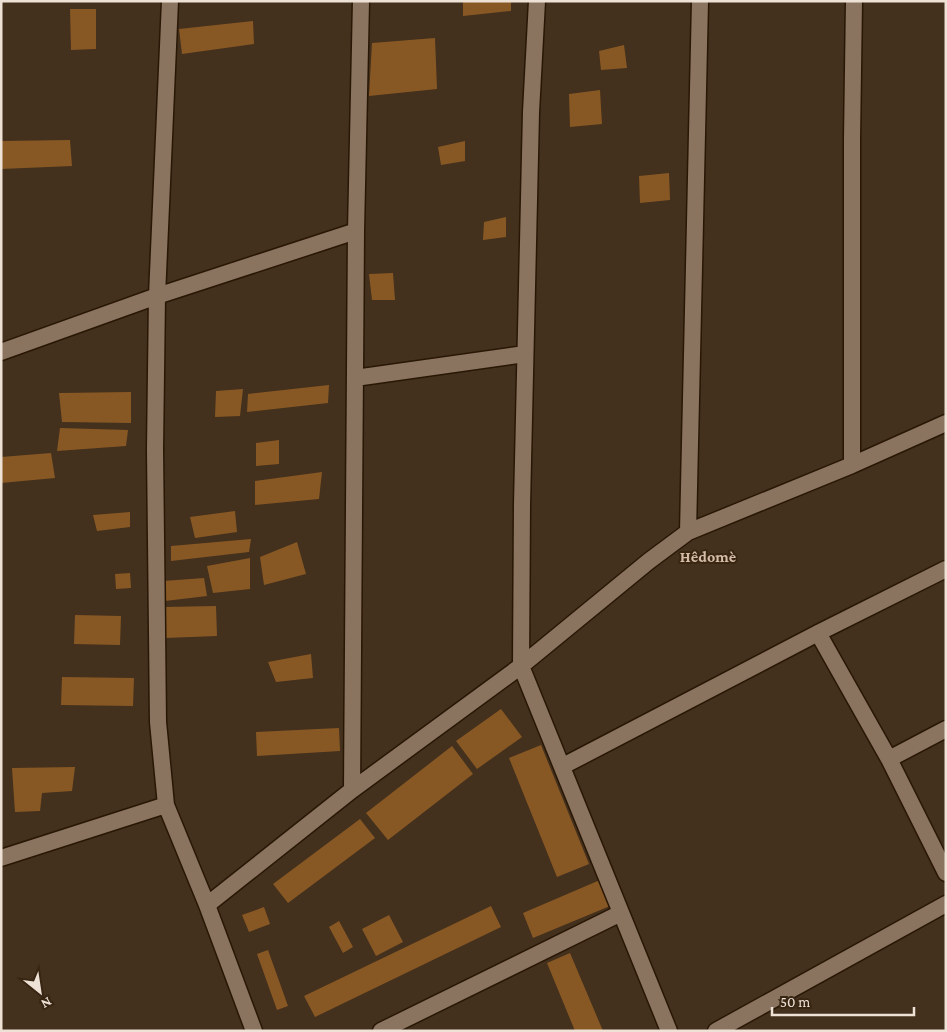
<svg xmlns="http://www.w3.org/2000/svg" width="947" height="1032" viewBox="0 0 947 1032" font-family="'Crimson Pro',serif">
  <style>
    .building { fill: #885824 }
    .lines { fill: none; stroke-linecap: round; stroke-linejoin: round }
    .street-casing { stroke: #291705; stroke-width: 19 }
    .street { stroke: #8a7460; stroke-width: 16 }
    .labels { text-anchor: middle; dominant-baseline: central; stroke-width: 4; stroke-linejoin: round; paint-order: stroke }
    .quarter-label { font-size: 16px; font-weight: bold; fill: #d4bca6; stroke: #382613 }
  </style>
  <rect width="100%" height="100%" fill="#43301d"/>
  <path class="building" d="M463,1H511V11L463,16Z
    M70,9H96V49L71,50Z
    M253,21L254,44L182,54L179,29Z
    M435,38L437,89L369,96L372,43Z
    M624,45L627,68L601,70L599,51Z
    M600,90L602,124L570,127L569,94Z
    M70,140L72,166L1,169V141Z
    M465,141V161L441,165L438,147Z
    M669,173L670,200L640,203L639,176Z
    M506,217V237L483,240L484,222Z
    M393,273L395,300H372L369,274Z
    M329,385L328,403L247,412L248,394Z
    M243,389L240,416L215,417L216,391Z
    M131,392V423L62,422L59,393Z
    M60,428L128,430L126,446L57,451Z
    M279,440V464L256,466V443Z
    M51,453L55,478L1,483V457Z
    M322,472L319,499L255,505V481Z
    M235,511L237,532L195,538L190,517Z
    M130,512V527L97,531L93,515Z
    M251,539L249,552L171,561V546Z
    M297,542L306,574L264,585L260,557Z
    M250,558V589L213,593L207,566Z
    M130,573L131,588L116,589L115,574Z
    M204,578L207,596L165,601L163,581Z
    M216,606L217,636L165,638L164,607Z
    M75,615L121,616L120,645L74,644Z
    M311,654L313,678L276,682L268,662Z
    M62,677L134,678L133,706L61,705Z
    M501,709L522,737L477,769L456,741Z
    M339,728L340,751L257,756L256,732Z
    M541,745L589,864L557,877L509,758Z
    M452,746L473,774L388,840L366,813Z
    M75,767L72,791L42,793L40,811L15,812L12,768Z
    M360,819L375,838L288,903L273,884Z
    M600,880L610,906L533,938L523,913Z
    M491,906L501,927L315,1017L304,996Z
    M264,907L270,924L249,932L242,915Z
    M389,915L403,942L376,956L362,929Z
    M339,921L353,947L343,953L329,927Z
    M268,950L288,1006L277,1010L257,954Z
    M570,953L603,1031H575L547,963Z"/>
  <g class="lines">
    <g class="street-casing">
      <path id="street" d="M170,1L157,296L155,449L158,722L166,805L207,905L254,1031
        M537,1L531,112L522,505L521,666L669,1031
        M1,352L157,296L356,231
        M355,378L525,354
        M852,465V139L854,1
        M688,532L700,1
        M818,633L889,759L946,873
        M889,759L946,729
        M563,766L818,633L946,569
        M352,790L356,231L361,1
        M1,858L166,805
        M207,905L352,790L521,666L649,561L688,532L852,465L946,423
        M381,1031L621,913
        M716,1031L946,904"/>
    </g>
    <use href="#street" class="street"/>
  </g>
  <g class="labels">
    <g class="quarter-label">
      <text x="708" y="556">Hêdomè</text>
    </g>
  </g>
  <rect width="947" height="1032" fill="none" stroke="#eee1d6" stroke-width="5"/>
  <g transform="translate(40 992) rotate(150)" stroke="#382613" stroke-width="4" paint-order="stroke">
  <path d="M0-4L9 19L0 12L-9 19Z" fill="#eee1d6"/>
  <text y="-8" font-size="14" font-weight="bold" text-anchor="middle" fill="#eee1d6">N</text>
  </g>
  <path d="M772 1007v8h142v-8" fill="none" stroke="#eee1d6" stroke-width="2.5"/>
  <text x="780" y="1007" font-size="15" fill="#eee1d6" stroke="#382613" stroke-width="4" paint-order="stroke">50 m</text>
</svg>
